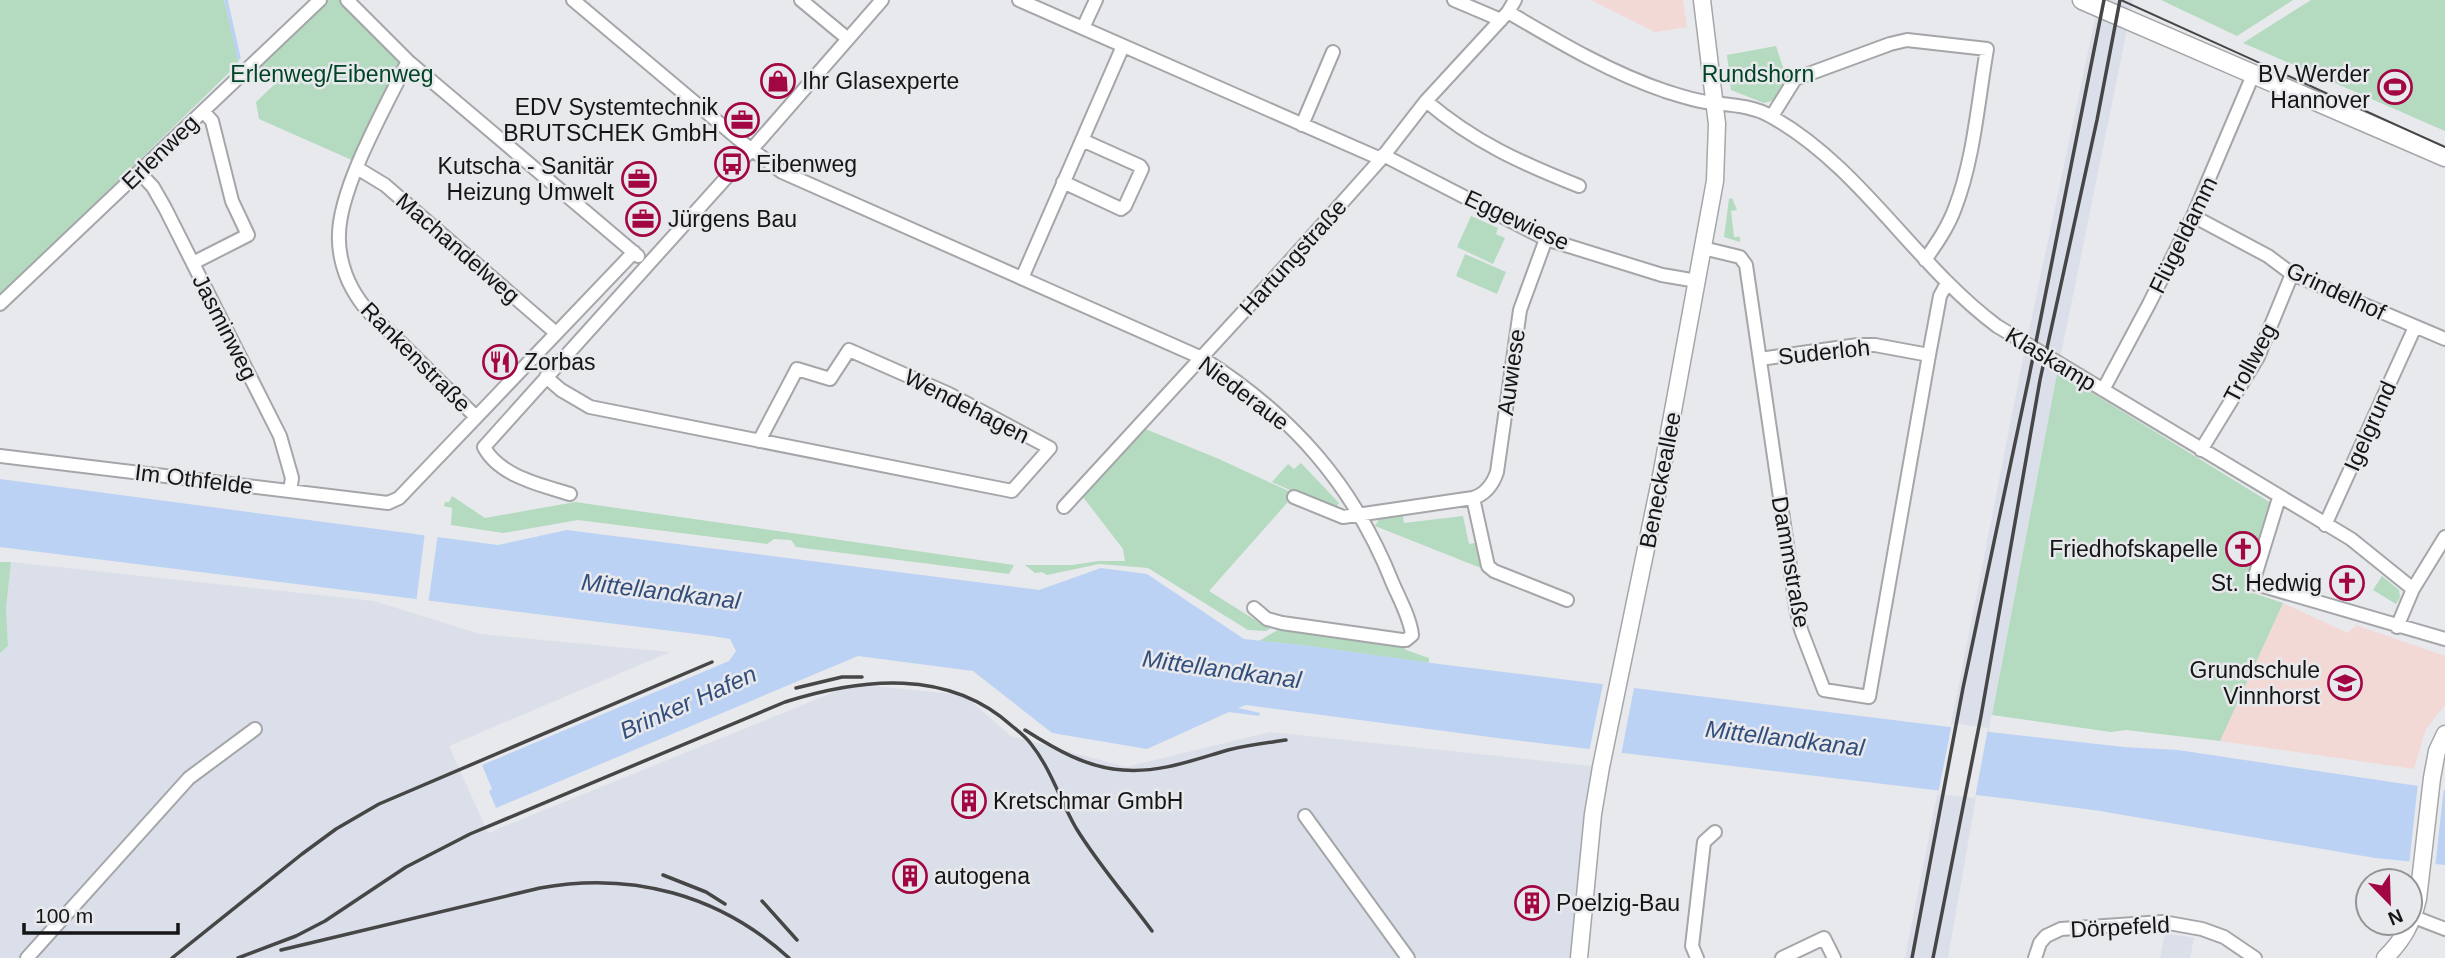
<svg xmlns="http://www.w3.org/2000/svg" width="2445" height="958" viewBox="0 0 2445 958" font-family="Arial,sans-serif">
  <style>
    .built { fill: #dbdfe9 }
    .education { fill: #f3d9d6 }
    .green { fill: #b4dac0 }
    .water { fill: #bcd2f4 }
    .pier { fill: #e8e9ec }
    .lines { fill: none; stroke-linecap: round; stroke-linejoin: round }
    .stream { stroke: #bcd2f4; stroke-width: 3.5 }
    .minor-casing { stroke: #a5a6a9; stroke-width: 16 }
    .tertiary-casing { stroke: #a5a6a9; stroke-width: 19 }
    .secondary-casing { stroke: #a5a6a9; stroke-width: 21 }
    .minor { stroke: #fff; stroke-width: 12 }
    .tertiary { stroke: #fff; stroke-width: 16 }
    .secondary { stroke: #fff; stroke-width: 18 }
    .tram { stroke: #464647; stroke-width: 2 }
    .rail { stroke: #464647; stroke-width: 3.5 }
    .labels { text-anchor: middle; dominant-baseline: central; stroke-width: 5; stroke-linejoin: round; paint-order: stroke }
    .park-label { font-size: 23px; fill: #004425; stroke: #e8e9ec }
    .poi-label { font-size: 23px; fill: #151516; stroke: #e8e9ec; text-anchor: start }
    .street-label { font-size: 23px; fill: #151516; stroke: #e8e9ec }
    .water-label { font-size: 24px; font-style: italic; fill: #324e7c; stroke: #e8e9ec }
  </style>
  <rect width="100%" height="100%" fill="#e8e9ec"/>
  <path class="built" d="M2099,0H2133L2057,374L1975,803L1948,958H1905L2024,354Z
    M11,562L374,601L480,634L670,652L449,746L488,833L854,684L964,695L1011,736L1126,767L1270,732L1601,767L1579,958H0V653L8,646L6,608Z
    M2165,933L2194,938L2190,958H2160Z"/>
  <path class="education" d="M1591,0H1683L1687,27L1655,32Z
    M2283,603L2348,633L2356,625L2445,656V705L2426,729L2414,769L2220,741Z"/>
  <path class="green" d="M0,0H224L239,63L0,296Z
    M326,0H340L399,62L354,161L259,119L256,102L276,83L261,66Z
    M2161,0H2293L2237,36Z
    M2311,0H2445V131L2243,43Z
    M1776,46L1787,79L1776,100L1764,103L1731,90L1727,55Z
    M1732,198L1737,210L1731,211L1734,237H1740V242L1724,237L1729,199Z
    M1471,216L1498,228L1496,234L1505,238L1493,264L1457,247Z
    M1465,254L1506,272L1497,294L1456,276Z
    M2057,374L2089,391L2271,503L2244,590L2283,603L2220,741L2126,730L2111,732L1992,715Z
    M1143,428L1219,459L1295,494L1209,591L1260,623L1276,625L1266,631L1248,630L1148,568L1099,564L1047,575L1042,572L1035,573L1025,565H1072L1099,561H1125L1123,549L1083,497Z
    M1301,463L1339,503L1334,510L1272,482L1288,464L1294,469Z
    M452,496L485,518L575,502L1014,565L1009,574L796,547L791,540L774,539L767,544L578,520L503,533L451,525L452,508L444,506L445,502H449Z
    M1403,516L1404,523L1463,516L1469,544L1479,542L1486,570L1375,526L1379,519Z
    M0,562H11L6,608L8,646L0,653Z
    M2382,576L2399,590L2400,598L2396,604L2373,590Z
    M1284,626L1400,643L1406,650L1429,658V663L1309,646L1259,641Z"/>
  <path class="water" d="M0,479L498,545L567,530L1039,590L1101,568L1147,574L1244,639L1309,646L1439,664L1990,732L2124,747L2178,750L2445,790V865L2375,858L2100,811L2010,799L1497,738L1246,705L1238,708L1260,713L1259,716L1229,712L1147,749L1052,733L973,671L858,656L496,808L489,791L492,789L482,765L729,661L736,651L730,639L712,636L0,547Z"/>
  <path class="pier" d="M425,532L438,533L428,605L416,604Z
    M1604,679L1635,683L1621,755L1589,752Z
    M1952,723L1988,728L1975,798L1938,794Z
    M2418,783L2444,787L2435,868L2409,865Z"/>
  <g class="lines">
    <path class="stream" d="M226,0L239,58"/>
    <g class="minor-casing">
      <path id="minor" d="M347,0L408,61L638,256
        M573,0L743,143L782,172L1202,358C1292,415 1354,485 1393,584C1400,600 1410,618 1412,635L1406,640H1402L1282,623L1267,619L1254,608
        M801,0L848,39
        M1019,0L1381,159
        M1454,0L1501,20
        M1508,12C1559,42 1609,72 1665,91C1678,95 1692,100 1706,102C1728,105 1752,105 1772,117C1861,167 1915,265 1997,326L2351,539L2413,589
        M1083,28L1096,0
        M408,61C386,106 340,186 339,234C338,255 345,278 356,295C367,313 385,328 400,342C425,367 451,392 476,417
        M1426,101C1474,142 1521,163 1579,186
        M1772,116L1795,79L1890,44L1907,40L1987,49C1978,101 1974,159 1955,208C1948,227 1937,243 1925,260
        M1302,125L1333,52
        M1383,155L1546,239L1662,275L1697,281
        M357,168L385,185L556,333
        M139,172L153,187L165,208L280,436L292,478L290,491
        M1063,182L1121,209L1125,206L1142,169L1140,166L1082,140
        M2193,216L2268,256L2292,274L2445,339
        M1703,248L1740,257L1746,265L1796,607L1801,630L1824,690L1869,697L1929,355L1940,296L1947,283
        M193,263L248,235L232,201L212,121L203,111
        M1022,278L1123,46
        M0,304L320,0
        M1760,359L1858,345H1875L1929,355
        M546,377L561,390L590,407L1012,491L1050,448L949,394L849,350L830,379L797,369L759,441
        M2103,390L2149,304L2193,216L2253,75
        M2201,450L2258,357L2292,274
        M0,456L388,503L399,498L634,252
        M570,494C541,485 499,476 484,447L752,149L882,0
        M1294,497L1343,517L1473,498C1486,494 1493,484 1497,472L1520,310L1546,239
        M1473,498L1488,566L1494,571L1567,600
        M2279,498L2255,576L2256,584L2445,639
        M1064,507L1290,261L1381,159L1426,101L1508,12L1515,0
        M2325,525L2415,327
        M2397,627L2413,589L2445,537
        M1305,816L1408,958
        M2414,917L2445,929
        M27,958L189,778L255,729
        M1697,958L1692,946L1704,842L1715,832
        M1782,958L1824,938L1834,958
        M2035,958L2040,943L2046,936L2061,929L2163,922L2202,929L2224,937L2255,958"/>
    </g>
    <g class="tertiary-casing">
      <path id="tertiary" d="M1579,958L1593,814L1601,767L1662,471L1715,181L1717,124L1702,0
        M2385,958C2403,940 2412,924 2418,899L2432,778L2437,751L2445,734"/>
    </g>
    <g class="secondary-casing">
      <path id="secondary" d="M2082,0L2445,157"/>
    </g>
    <use href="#minor" class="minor"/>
    <use href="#tertiary" class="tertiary"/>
    <use href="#secondary" class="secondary"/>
    <path class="tram" d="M2121,0L2445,147"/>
    <path class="rail" d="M796,688L842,677H862
      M1025,730C1055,749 1087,768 1123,770C1160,773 1193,760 1228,750C1247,745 1266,743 1286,740
      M663,875L706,892L725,904
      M762,901L797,940
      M281,950L540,888C632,871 720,895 789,958
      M172,958L302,854L336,829L379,804L712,662
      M238,958L296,936L325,921L406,867L470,834L785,702C861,678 948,668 1012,726C1018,731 1026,737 1031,744C1051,769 1060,800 1076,828C1098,864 1127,897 1152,931
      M1912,958L1963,688L2029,377L2104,0
      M1933,958L1981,716L2040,380L2097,120L2120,0"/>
  </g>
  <defs>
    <g id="shop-ring" transform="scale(1.75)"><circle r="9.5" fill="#e8e9ec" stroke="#a20643" stroke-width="1.5"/><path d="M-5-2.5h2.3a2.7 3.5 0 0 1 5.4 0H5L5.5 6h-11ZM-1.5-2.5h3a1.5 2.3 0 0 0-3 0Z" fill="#a20643"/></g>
    <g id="stadium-ring" transform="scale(1.75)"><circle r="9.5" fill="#e8e9ec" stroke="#a20643" stroke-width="1.5"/><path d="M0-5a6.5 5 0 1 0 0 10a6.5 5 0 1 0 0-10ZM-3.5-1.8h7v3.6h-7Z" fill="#a20643"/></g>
    <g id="office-ring" transform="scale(1.75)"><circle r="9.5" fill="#e8e9ec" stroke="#a20643" stroke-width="1.5"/><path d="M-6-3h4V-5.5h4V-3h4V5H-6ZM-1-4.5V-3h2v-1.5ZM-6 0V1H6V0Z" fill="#a20643"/></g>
    <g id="bus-ring" transform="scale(1.75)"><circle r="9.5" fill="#e8e9ec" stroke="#a20643" stroke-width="1.5"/><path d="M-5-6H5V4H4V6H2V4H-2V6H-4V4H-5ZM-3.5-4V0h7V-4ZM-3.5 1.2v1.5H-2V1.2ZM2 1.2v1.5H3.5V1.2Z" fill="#a20643"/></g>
    <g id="restaurant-ring" transform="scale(1.75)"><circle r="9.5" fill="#e8e9ec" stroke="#a20643" stroke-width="1.5"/><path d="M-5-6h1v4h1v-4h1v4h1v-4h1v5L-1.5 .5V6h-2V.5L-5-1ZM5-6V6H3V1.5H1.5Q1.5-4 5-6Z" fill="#a20643"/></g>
    <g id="church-ring" transform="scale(1.75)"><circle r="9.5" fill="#e8e9ec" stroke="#a20643" stroke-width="1.5"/><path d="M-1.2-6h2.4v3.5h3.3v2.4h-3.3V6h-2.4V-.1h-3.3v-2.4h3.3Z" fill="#a20643"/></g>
    <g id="school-ring" transform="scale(1.75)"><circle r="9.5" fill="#e8e9ec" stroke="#a20643" stroke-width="1.5"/><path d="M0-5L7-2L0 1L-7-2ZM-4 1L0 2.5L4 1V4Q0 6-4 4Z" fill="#a20643"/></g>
    <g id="building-ring" transform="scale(1.75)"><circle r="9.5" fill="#e8e9ec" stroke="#a20643" stroke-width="1.5"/><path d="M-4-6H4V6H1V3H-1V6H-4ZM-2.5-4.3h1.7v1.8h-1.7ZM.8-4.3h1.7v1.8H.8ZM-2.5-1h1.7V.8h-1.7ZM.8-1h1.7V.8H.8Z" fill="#a20643"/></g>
  </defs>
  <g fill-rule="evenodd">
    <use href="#shop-ring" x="778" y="81"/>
    <use href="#stadium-ring" x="2395" y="87"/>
    <use href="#office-ring" x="742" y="120"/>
    <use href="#bus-ring" x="732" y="164"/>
    <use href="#office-ring" x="639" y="179"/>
    <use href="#office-ring" x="643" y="219"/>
    <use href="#restaurant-ring" x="500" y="362"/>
    <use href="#church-ring" x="2243" y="549"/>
    <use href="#church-ring" x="2347" y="583"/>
    <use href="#school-ring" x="2345" y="683"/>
    <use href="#building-ring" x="969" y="801"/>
    <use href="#building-ring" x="910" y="876"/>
    <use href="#building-ring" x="1532" y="903"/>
  </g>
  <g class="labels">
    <g class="park-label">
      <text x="332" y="74">Erlenweg/Eibenweg</text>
      <text x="1758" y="74">Rundshorn</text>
    </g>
    <g class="poi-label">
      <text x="2370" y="74" text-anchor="end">BV Werder<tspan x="2370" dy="26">Hannover</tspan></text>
      <text x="802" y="81">Ihr Glasexperte</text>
      <text x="718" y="107" text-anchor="end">EDV Systemtechnik<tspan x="718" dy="26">BRUTSCHEK GmbH</tspan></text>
      <text x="756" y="164">Eibenweg</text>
      <text x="614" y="166" text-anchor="end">Kutscha - Sanitär<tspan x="614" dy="26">Heizung Umwelt</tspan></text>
      <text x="668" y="219">Jürgens Bau</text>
      <text x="524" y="362">Zorbas</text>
      <text x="2218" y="549" text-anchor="end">Friedhofskapelle</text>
      <text x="2322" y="583" text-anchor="end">St. Hedwig</text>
      <text x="2320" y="670" text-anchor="end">Grundschule<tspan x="2320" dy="26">Vinnhorst</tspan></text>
      <text x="993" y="801">Kretschmar GmbH</text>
      <text x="934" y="876">autogena</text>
      <text x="1556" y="903">Poelzig-Bau</text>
    </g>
    <g class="street-label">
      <text transform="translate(160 152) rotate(-44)">Erlenweg</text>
      <text transform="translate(1517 220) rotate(25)">Eggewiese</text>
      <text transform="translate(2183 235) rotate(-64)">Flügeldamm</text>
      <text transform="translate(458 248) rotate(41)">Machandelweg</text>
      <text transform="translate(1293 257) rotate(-48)">Hartungstraße</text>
      <text transform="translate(2336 291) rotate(25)">Grindelhof</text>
      <text transform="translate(225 327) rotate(63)">Jasminweg</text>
      <text transform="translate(1824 352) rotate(-6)">Suderloh</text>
      <text transform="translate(416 357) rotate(45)">Rankenstraße</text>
      <text transform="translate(2051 359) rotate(31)">Klaskamp</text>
      <text transform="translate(2250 363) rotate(-62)">Trollweg</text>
      <text transform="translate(1511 372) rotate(-82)">Auwiese</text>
      <text transform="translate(1244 393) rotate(37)">Niederaue</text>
      <text transform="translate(967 406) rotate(27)">Wendehagen</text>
      <text transform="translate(2370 426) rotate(-66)">Igelgrund</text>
      <text transform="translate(194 479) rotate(7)">Im Othfelde</text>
      <text transform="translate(1660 480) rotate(-79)">Beneckeallee</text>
      <text transform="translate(1791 562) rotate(80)">Dammstraße</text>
      <text transform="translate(2120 927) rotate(-3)">Dörpefeld</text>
    </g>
    <g class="water-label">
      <text transform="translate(661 591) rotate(7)">Mittellandkanal</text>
      <text transform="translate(1222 669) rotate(8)">Mittellandkanal</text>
      <text transform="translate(688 702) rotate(-24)">Brinker Hafen</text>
      <text transform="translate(1785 738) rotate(7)">Mittellandkanal</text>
    </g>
  </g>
  <g transform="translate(2389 902) rotate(157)"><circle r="33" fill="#e8e9ec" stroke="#949496" stroke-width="2"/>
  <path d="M0-5L12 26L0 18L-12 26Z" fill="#a20643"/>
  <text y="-10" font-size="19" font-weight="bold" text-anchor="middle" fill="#151516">N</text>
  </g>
  <path d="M24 923v10h154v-10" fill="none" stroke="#151516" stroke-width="3.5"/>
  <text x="35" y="923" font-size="21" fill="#151516" stroke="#e8e9ec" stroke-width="5" paint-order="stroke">100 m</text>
</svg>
